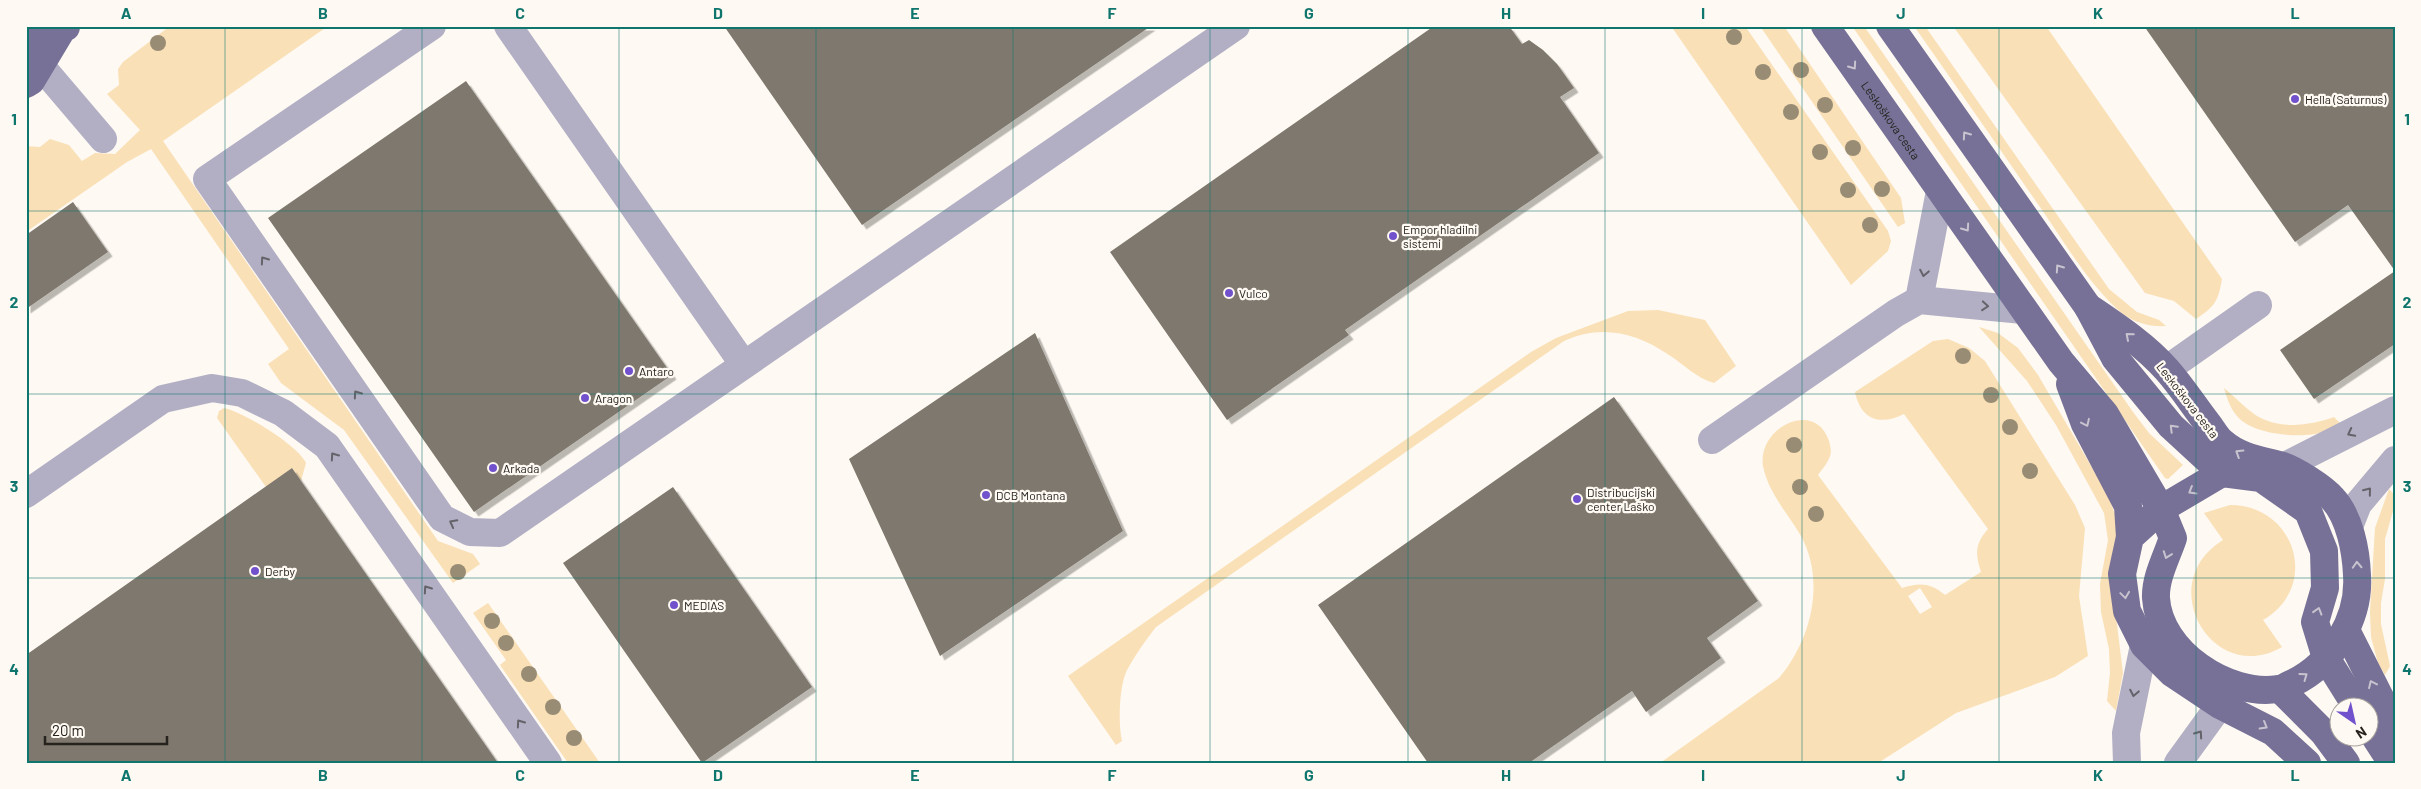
<svg xmlns="http://www.w3.org/2000/svg" width="2421" height="789" viewBox="0 0 2421 789" font-family="Barlow,sans-serif">
  <style>
    .green { fill: #fae0b6; fill-rule: evenodd }
    .building { fill: #7f786e; filter: url(#shadow) }
    .lines { fill: none; stroke-linecap: round; stroke-linejoin: round }
    .minor { stroke: #b2afc5; stroke-width: 28 }
    .major { stroke: #777197; stroke-width: 28 }
    .tree { fill: #998c75 }
    .oneway { stroke: #c8c3ce }
    .oneway2 { stroke: #656269 }
    .grid { fill: none; stroke: #0f766e; stroke-width: 1; stroke-opacity: 0.55 }
    .poi-dot { fill: #7252cc; stroke: #fef9f2; stroke-width: 2 }
    .labels { text-anchor: middle; dominant-baseline: central; stroke-width: 4.5; stroke-linejoin: round; paint-order: stroke }
    .poi-label { font-size: 12px; fill: #26231e; stroke: #fef9f2; text-anchor: start }
    .street-label { font-size: 12px; fill: #26231e; stroke: #fef9f2 }
    .neatline { fill: none; stroke: #0f766e; stroke-width: 2 }
    .grid-label { font-size: 16px; text-anchor: middle; font-weight: bold; fill: #0f766e }
  </style>
  <defs>
    <filter id="shadow"><feDropShadow dx="4.5" dy="4.5" stdDeviation="0" flood-color="#0004"/></filter>
  </defs>
  <rect width="100%" height="100%" fill="#fef9f2"/>
  <path class="green" d="M170,26H328L163,141L438,541L473,554L480,564L453,583L344,430L281,383L268,364L289,349L151,149L127,162L26,232V146L40,147L50,139L69,145L82,161L95,153L115,154L140,130L107,94L119,85L118,69L123,62Z
    M1671,26H1745L1888,231L1891,241L1888,251L1851,285Z
    M1760,26H1784L1901,198L1905,223L1898,227Z
    M1852,26H1864L2133,412L2149,433L2183,465L2168,479L2165,478Z
    M1914,26H1925L2109,289L2137,312L2159,320L2166,326C2151,327 2135,323 2123,314C2091,288 2065,243 2042,210C1999,148 1957,87 1914,26Z
    M1953,26H2046L2222,279C2218,302 2215,306 2196,319L2174,301L2145,293Z
    M1658,310L1705,320L1736,366L1714,383C1696,378 1685,365 1669,355C1636,332 1600,324 1564,341L1156,627C1145,641 1135,655 1127,670C1119,686 1118,724 1122,741L1116,745L1068,676L1531,352L1556,338L1628,311Z
    M1979,327L1998,333L2018,348L2038,375L2108,495L2116,517L2120,540L2113,592L2123,673L2116,711L2107,701L2110,673L2109,649L2101,612L2100,584L2108,540L2104,513L2056,425L2027,381Z
    M1948,339L1969,348L1985,361L2075,505L2085,528L2079,596L2088,656L2055,677L1956,713L1878,763H1660L1779,678C1811,640 1826,582 1801,536C1788,514 1768,492 1763,466C1757,428 1815,398 1829,441C1830,445 1832,452 1830,456C1828,463 1822,469 1818,475L1902,588C1920,582 1931,583 1945,595L1981,572C1975,553 1975,544 1988,529L1904,414C1880,426 1861,420 1855,392L1933,341ZM1920,588L1932,607L1920,614L1908,596Z
    M2224,388C2234,396 2243,406 2254,414C2277,430 2309,426 2334,417L2341,424C2336,427 2330,430 2323,432C2302,439 2252,435 2237,416C2230,408 2227,398 2224,388Z
    M224,408C243,412 298,445 306,463L301,481L292,468L266,487L217,418L219,411Z
    M2389,489L2395,495V504L2385,539V579L2381,603V624L2390,666L2385,675L2378,663L2371,637L2370,612L2375,528Z
    M2230,505C2295,505 2321,586 2263,620L2282,647C2213,687 2152,584 2223,540L2204,513Z
    M488,603L600,763H568L500,665L506,660L473,613Z"/>
  <path class="building" d="M724,26H1151L862,225Z
    M1434,26H1509L1522,44L1529,40L1543,50L1557,64L1574,88L1560,97L1599,153L1345,330L1349,335L1227,420L1110,252Z
    M2144,26H2395V271L2348,205L2295,242Z
    M466,81L672,375L474,512L268,218Z
    M73,202L108,252L26,309V235Z
    M2395,271V344L2314,399L2280,350Z
    M1035,333L1123,531L940,656L849,459Z
    M1614,397L1758,601L1707,638L1721,658L1646,712L1632,691L1529,763H1428L1318,605Z
    M292,468L498,763H26V655Z
    M673,487L812,687L702,763L563,563Z"/>
  <g class="lines">
    <path class="minor" d="M432,26L207,179L442,518L470,532L500,533L1236,26
      M508,26L744,365
      M40,65L103,139
      M1919,300L1940,191
      M2167,369L2258,305
      M1712,440L1896,313L1919,300L2023,310
      M2267,475L2395,410
      M26,494L163,399L212,388L242,393L283,413L327,446L548,763
      M2349,527L2358,504L2395,460
      M2127,763L2126,733L2144,645
      M2178,763L2220,705L2239,690"/>
    <g class="major">
      <path id="s1" d="M1825,26L2061,362L2105,414L2161,509L2173,538C2167,556 2155,578 2156,598C2159,652 2228,697 2278,689C2283,689 2288,685 2293,683C2332,664 2360,619 2357,575C2356,551 2350,517 2332,498C2324,488 2295,470 2283,466C2261,460 2240,458 2222,442C2216,437 2212,429 2208,424C2194,406 2182,387 2167,370C2145,345 2116,326 2088,307"/>
      <path d="M1890,26L2088,307L2115,358L2171,426L2222,473L2261,478L2308,511L2324,551L2325,588L2315,622L2326,658L2356,706"/>
      <path d="M26,45L66,27"/>
      <path d="M26,84L31,81L61,31"/>
      <path d="M2070,384L2085,424L2128,506L2130,537"/>
      <path d="M2222,473L2161,509L2130,537L2122,574L2127,611L2144,645L2172,673L2220,705L2273,732L2307,763"/>
      <path d="M2346,630L2395,727"/>
      <path d="M2280,689L2323,732L2346,763"/>
      <path d="M2368,726L2392,763"/>
    </g>
  </g>
  <g class="tree">
    <circle cx="1734" cy="37" r="8"/>
    <circle cx="158" cy="43" r="8"/>
    <circle cx="1801" cy="70" r="8"/>
    <circle cx="1763" cy="72" r="8"/>
    <circle cx="1825" cy="105" r="8"/>
    <circle cx="1791" cy="112" r="8"/>
    <circle cx="1853" cy="148" r="8"/>
    <circle cx="1820" cy="152" r="8"/>
    <circle cx="1882" cy="189" r="8"/>
    <circle cx="1848" cy="190" r="8"/>
    <circle cx="1870" cy="225" r="8"/>
    <circle cx="1963" cy="356" r="8"/>
    <circle cx="1991" cy="395" r="8"/>
    <circle cx="2010" cy="427" r="8"/>
    <circle cx="1794" cy="445" r="8"/>
    <circle cx="2030" cy="471" r="8"/>
    <circle cx="1800" cy="487" r="8"/>
    <circle cx="1816" cy="514" r="8"/>
    <circle cx="458" cy="572" r="8"/>
    <circle cx="492" cy="621" r="8"/>
    <circle cx="506" cy="643" r="8"/>
    <circle cx="529" cy="674" r="8"/>
    <circle cx="553" cy="707" r="8"/>
    <circle cx="574" cy="738" r="8"/>
  </g>
  <defs><path id="oneway-chevron" d="M-2-3.5L2.5 0L-2 3.5" fill="none" stroke-width="1.6" stroke-linecap="round" stroke-linejoin="round" transform="scale(1.25)"/></defs>
  <g class="oneway">
    <use href="#oneway-chevron" transform="translate(1853 66) rotate(55)"/>
    <use href="#oneway-chevron" transform="translate(1966 135) rotate(-125)"/>
    <use href="#oneway-chevron" transform="translate(1966 228) rotate(55)"/>
    <use href="#oneway-chevron" transform="translate(2059 268) rotate(-125)"/>
    <use href="#oneway-chevron" transform="translate(2129 336) rotate(-139)"/>
    <use href="#oneway-chevron" transform="translate(2086 423) rotate(65)"/>
    <use href="#oneway-chevron" transform="translate(2173 428) rotate(-135)"/>
    <use href="#oneway-chevron" transform="translate(2239 453) rotate(-148)"/>
    <use href="#oneway-chevron" transform="translate(2192 491) rotate(149)"/>
    <use href="#oneway-chevron" transform="translate(2167 555) rotate(110)"/>
    <use href="#oneway-chevron" transform="translate(2357 565) rotate(-93)"/>
    <use href="#oneway-chevron" transform="translate(2125 595) rotate(82)"/>
    <use href="#oneway-chevron" transform="translate(2318 611) rotate(-73)"/>
    <use href="#oneway-chevron" transform="translate(2304 676) rotate(-36)"/>
    <use href="#oneway-chevron" transform="translate(2372 684) rotate(-115)"/>
    <use href="#oneway-chevron" transform="translate(2264 726) rotate(30)"/>
  </g>
  <g class="oneway2">
    <use href="#oneway-chevron" transform="translate(264 260) rotate(-125)"/>
    <use href="#oneway-chevron" transform="translate(1924 273) rotate(101)"/>
    <use href="#oneway-chevron" transform="translate(1985 306) rotate(5)"/>
    <use href="#oneway-chevron" transform="translate(357 394) rotate(-125)"/>
    <use href="#oneway-chevron" transform="translate(2351 433) rotate(153)"/>
    <use href="#oneway-chevron" transform="translate(334 456) rotate(-125)"/>
    <use href="#oneway-chevron" transform="translate(2368 491) rotate(-51)"/>
    <use href="#oneway-chevron" transform="translate(453 523) rotate(-152)"/>
    <use href="#oneway-chevron" transform="translate(427 589) rotate(-125)"/>
    <use href="#oneway-chevron" transform="translate(2134 693) rotate(101)"/>
    <use href="#oneway-chevron" transform="translate(520 723) rotate(-125)"/>
    <use href="#oneway-chevron" transform="translate(2199 734) rotate(-55)"/>
  </g>
  <path class="grid" d="M225,26V763M422,26V763M619,26V763M816,26V763M1013,26V763M1210,26V763M1408,26V763M1605,26V763M1802,26V763M1999,26V763M2196,26V763M26,211H2395M26,394H2395M26,578H2395"/>
  <g class="poi-dot">
    <circle cx="2295" cy="99" r="5"/>
    <circle cx="1393" cy="236" r="5"/>
    <circle cx="1229" cy="293" r="5"/>
    <circle cx="629" cy="371" r="5"/>
    <circle cx="585" cy="398" r="5"/>
    <circle cx="493" cy="468" r="5"/>
    <circle cx="986" cy="495" r="5"/>
    <circle cx="1577" cy="499" r="5"/>
    <circle cx="255" cy="571" r="5"/>
    <circle cx="674" cy="605" r="5"/>
  </g>
  <g class="labels">
    <g class="poi-label">
      <text x="2305" y="99">Hella (Saturnus)</text>
      <text x="1403" y="229">Empor hladilni<tspan x="1403" dy="14">sistemi</tspan></text>
      <text x="1239" y="293">Vulco</text>
      <text x="639" y="371">Antaro</text>
      <text x="595" y="398">Aragon</text>
      <text x="503" y="468">Arkada</text>
      <text x="1587" y="492">Distribucijski<tspan x="1587" dy="14">center Laško</tspan></text>
      <text x="996" y="495">DCB Montana</text>
      <text x="265" y="571">Derby</text>
      <text x="684" y="605">MEDIAS</text>
    </g>
    <g class="street-label">
      <text stroke="none"><textPath href="#s1" startOffset="115">Leskoškova cesta</textPath></text>
      <text transform="translate(2188 400) rotate(52)">Leskoškova cesta</text>
    </g>
  </g>
  <rect width="2421" height="789" fill="none" stroke="#fef9f2" stroke-width="55"/>
  <g transform="translate(2354 722) rotate(146)"><circle r="24" fill="#fef9f2" stroke="#a8a39d"/>
  <path d="M0-4L9 19L0 12L-9 19Z" fill="#7252cc"/>
  <text y="-8" font-size="14" font-weight="bold" text-anchor="middle" fill="#26231e">N</text>
  </g>
  <path d="M45 736v8h122v-8" fill="none" stroke="#26231e" stroke-width="2.5"/>
  <text x="52" y="736" font-size="15" fill="#26231e" stroke="#fef9f2" stroke-width="4" paint-order="stroke">20 m</text>
  <rect x="28" y="28" width="2366" height="734" class="neatline"/>
  <g class="grid-label">
    <text x="126" y="19">A</text>
    <text x="323" y="19">B</text>
    <text x="520" y="19">C</text>
    <text x="718" y="19">D</text>
    <text x="915" y="19">E</text>
    <text x="1112" y="19">F</text>
    <text x="1309" y="19">G</text>
    <text x="1506" y="19">H</text>
    <text x="1703" y="19">I</text>
    <text x="1901" y="19">J</text>
    <text x="2098" y="19">K</text>
    <text x="2295" y="19">L</text>
    <text x="14" y="125">1</text>
    <text x="2407" y="125">1</text>
    <text x="14" y="308">2</text>
    <text x="2407" y="308">2</text>
    <text x="14" y="492">3</text>
    <text x="2407" y="492">3</text>
    <text x="14" y="675">4</text>
    <text x="2407" y="675">4</text>
    <text x="126" y="781">A</text>
    <text x="323" y="781">B</text>
    <text x="520" y="781">C</text>
    <text x="718" y="781">D</text>
    <text x="915" y="781">E</text>
    <text x="1112" y="781">F</text>
    <text x="1309" y="781">G</text>
    <text x="1506" y="781">H</text>
    <text x="1703" y="781">I</text>
    <text x="1901" y="781">J</text>
    <text x="2098" y="781">K</text>
    <text x="2295" y="781">L</text>
  </g>
</svg>
